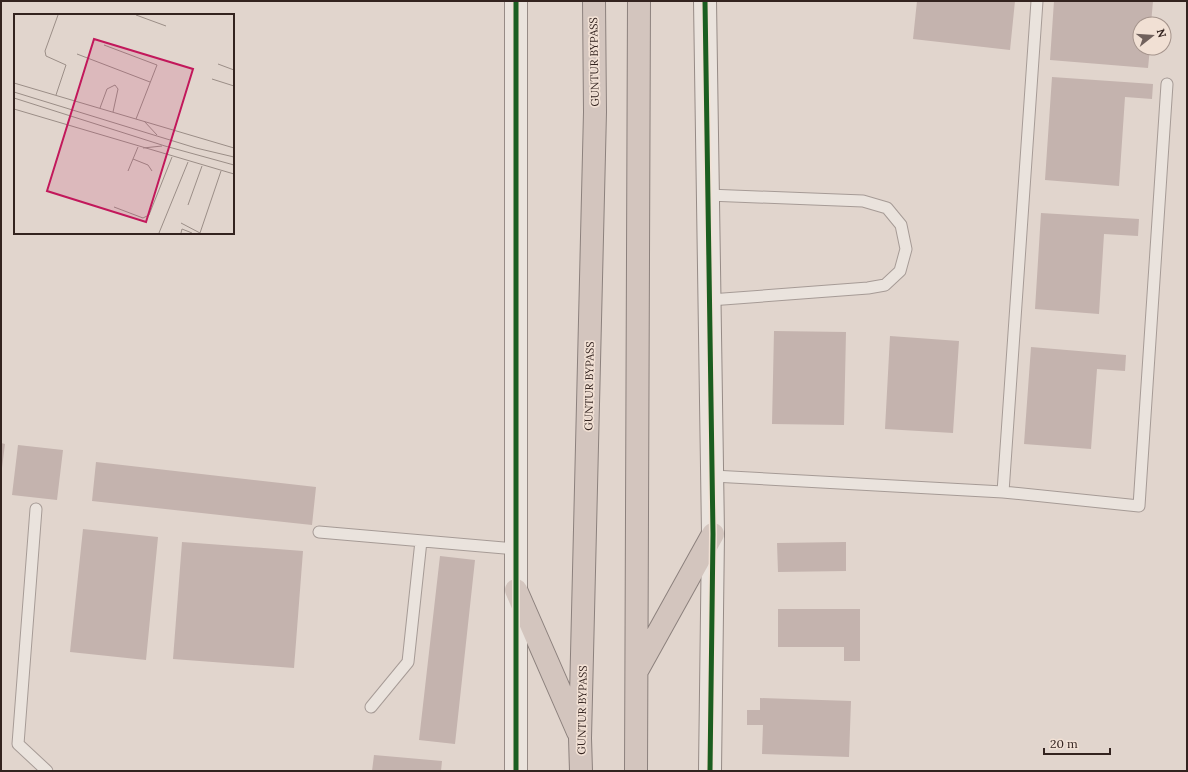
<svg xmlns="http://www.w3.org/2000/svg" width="1188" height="772" viewBox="0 0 1188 772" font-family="Lora,serif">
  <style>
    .building { fill: #c4b3ae }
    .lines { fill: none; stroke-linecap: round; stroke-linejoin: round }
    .lane-casing { stroke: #a69b96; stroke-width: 13 }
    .secondary-casing { stroke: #968b86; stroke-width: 24 }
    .highway-casing { stroke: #8c817d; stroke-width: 24 }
    .lane { stroke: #eae3dd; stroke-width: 11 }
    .secondary { stroke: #eae3dd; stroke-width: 22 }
    .highway { stroke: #d3c5be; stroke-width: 22 }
    .cycleway-casing { stroke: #f1e0d4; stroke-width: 8 }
    .cycleway { stroke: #1b5e20; stroke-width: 5 }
    .labels { text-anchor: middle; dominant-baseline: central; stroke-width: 3.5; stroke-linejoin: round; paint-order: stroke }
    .street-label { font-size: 11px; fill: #33231f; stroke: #f1e0d4 }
    .inset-road { fill: none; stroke: #9b8e87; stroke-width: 1 }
    .view { fill: #c2185b; fill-opacity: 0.15; stroke: #c2185b; stroke-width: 2 }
    .inset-edge { fill: none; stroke: #33231f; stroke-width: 2 }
  </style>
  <rect width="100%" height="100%" fill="#e1d5cd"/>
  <path class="building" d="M917,1H1015L1010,50L913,39Z
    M1054,1H1153L1151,24H1140V48H1150L1148,68L1050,60Z
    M1052,77L1153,84L1152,99L1125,97L1119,186L1045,180Z
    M1041,213L1139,219L1138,236L1104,234L1099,314L1035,309Z
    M774,331L846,332L844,425L772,424Z
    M890,336L959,341L953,433L885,429Z
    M1031,347L1126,355L1125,371L1097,369L1091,449L1024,444Z
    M1,443L5,444L2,468H1Z
    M18,445L63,450L57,500L12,495Z
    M96,462L316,487L312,525L92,501Z
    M83,529L158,537L146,660L70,652Z
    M182,542L303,551L294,668L173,659Z
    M846,542V571L778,572L777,543Z
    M440,556L475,560L455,744L419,740Z
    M778,609H860V661H844V647H778Z
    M760,698L851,701L849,757L762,754L763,725H747V710H760Z
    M374,755L442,761L441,771H372Z"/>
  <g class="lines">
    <g class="lane-casing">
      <path id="lane" d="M708,195L863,201L887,208L901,225L906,249L900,271L885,285L868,288L710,300
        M713,476L1003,492L1139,506L1167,84
        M1003,492L1037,1
        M36,509L18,744L47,771
        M319,532L516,549
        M371,707L408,662L421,541"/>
    </g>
    <g class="secondary-casing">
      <path id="secondary" d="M705,1L713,534L710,771
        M516,771V1"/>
    </g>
    <g class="highway-casing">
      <path id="highway" d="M516,590L578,732
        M638,669L713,534
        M581,771L580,738L595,112L594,1
        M636,771L639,1"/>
    </g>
    <use href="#lane" class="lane"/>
    <use href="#secondary" class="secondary"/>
    <use href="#highway" class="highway"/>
    <g class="cycleway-casing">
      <path id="cycleway" d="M705,1L713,534L710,771
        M516,771V1"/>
    </g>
    <use href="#cycleway" class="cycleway"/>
  </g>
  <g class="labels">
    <g class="street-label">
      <text transform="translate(594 62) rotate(-91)">GUNTUR BYPASS</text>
      <text transform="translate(589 386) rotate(-89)">GUNTUR BYPASS</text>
      <text transform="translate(582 710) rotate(-89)">GUNTUR BYPASS</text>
    </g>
  </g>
  <g transform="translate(14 14)">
    <rect width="220" height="220" fill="#e1d5cd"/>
    <path class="inset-road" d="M122,1L152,12M90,31L143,51L122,105M63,40L136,68M204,50L220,56M198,65L220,72M0,69L220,134M0,78L182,134L220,143M42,81L52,51L32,42L31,37L44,1M0,84L151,132L220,151M86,94L93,75L101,71L104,75L99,98M0,95L220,160M130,107L143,121M129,134L148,132M119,145L134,151L138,157M114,157L124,133M174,191L188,152M100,193L129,204L135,201L158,143M167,209L186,219M145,219L174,148M167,219L168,215L178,219M186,219L207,157"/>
    <path class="view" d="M80,25L179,55L132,208L33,177Z"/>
    <rect width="220" height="220" class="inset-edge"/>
  </g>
  <rect width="1188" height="772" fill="none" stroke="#33231f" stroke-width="4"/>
  <g transform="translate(1152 36) rotate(73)"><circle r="19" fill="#f1e0d4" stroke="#a5948c"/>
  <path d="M0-3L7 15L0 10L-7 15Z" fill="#70615c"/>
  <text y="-6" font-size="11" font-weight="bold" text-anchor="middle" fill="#33231f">N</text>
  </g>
  <path d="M1044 748v6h66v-6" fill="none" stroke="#33231f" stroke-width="2"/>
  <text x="1050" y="748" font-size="12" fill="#33231f" stroke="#f1e0d4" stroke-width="3" paint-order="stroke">20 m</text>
</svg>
